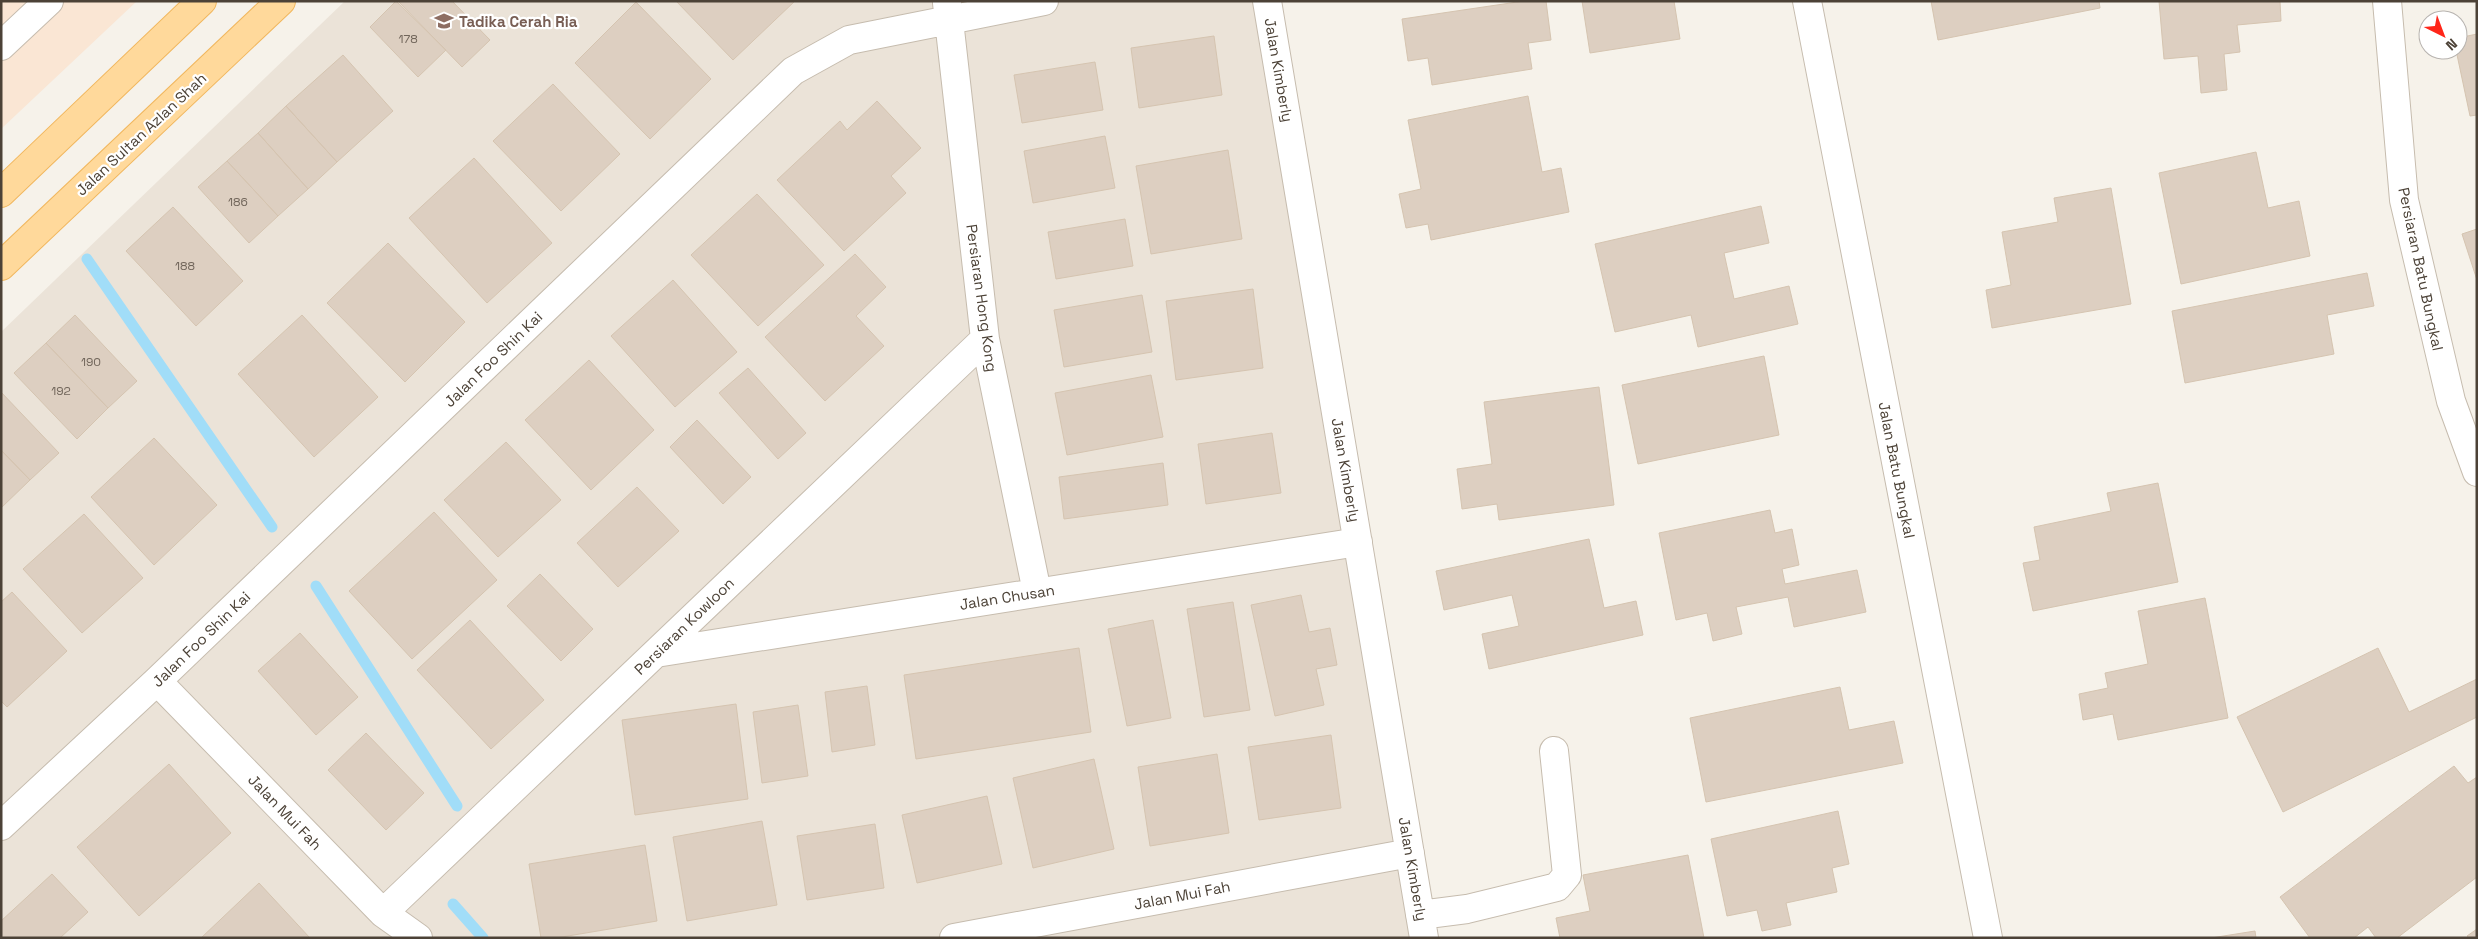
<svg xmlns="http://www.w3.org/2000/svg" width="2478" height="939" viewBox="0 0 2478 939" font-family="'Space Grotesk',sans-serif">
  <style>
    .residential { fill: #ebe3d8 }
    .commercial { fill: #fae6d4 }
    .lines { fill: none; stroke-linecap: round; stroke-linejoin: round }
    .stream { stroke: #a1ddf8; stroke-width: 11 }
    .building { fill: #ddcfc1; stroke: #d5c4b0 }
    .minor-casing { stroke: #c6bcae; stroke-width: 30 }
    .major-casing { stroke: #f1b75e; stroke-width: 30 }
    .minor { stroke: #fff; stroke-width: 28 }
    .major { stroke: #ffd99b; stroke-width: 28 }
    .labels { text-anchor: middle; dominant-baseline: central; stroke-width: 4.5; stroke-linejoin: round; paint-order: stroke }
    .number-label { font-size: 12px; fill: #70655a }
    .education-label { font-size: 15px; font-weight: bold; fill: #785e54; stroke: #fff; text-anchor: start }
    .street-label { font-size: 15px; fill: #4c4237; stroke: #fff }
  </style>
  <rect width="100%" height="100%" fill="#f6f2ea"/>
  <path class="residential" d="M345,1H1269L1431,938H1V332Z"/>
  <path class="commercial" d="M1,1H137L1,129Z"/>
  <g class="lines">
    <path class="stream" d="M87,259L272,527
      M316,586L457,806
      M453,904L483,938"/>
  </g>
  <path class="building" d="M396,1L446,50L418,77L370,27Z
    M398,1H452L490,40L462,67Z
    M676,1H795L733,60Z
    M1524,1H1546L1551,40L1528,43L1532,69L1432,85L1428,58L1408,61L1402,19Z
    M1582,1H1674L1680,39L1590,53Z
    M1931,1H2099L2100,8L1938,40Z
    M2159,1H2280L2281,21L2237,25L2240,52L2224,54L2227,90L2201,93L2198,56L2164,59Z
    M636,2L711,79L650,139L575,63Z
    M2477,34V115L2470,116L2456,50H2458V38Z
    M1214,36L1222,95L1139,108L1131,48Z
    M343,55L393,111L337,162L286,106Z
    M1095,62L1103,110L1022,123L1014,75Z
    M553,84L620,154L561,211L493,141Z
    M1528,96L1542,172L1561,168L1569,212L1431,240L1428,224L1406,228L1399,194L1421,189L1408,120Z
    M877,101L921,148L891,176L906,193L844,251L777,180L840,121L847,130Z
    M286,106L337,162L308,189L258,133Z
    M258,133L308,189L278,216L227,161Z
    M1105,136L1115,188L1033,203L1024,151Z
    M1228,150L1242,239L1151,254L1136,166Z
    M2256,152L2268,208L2299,201L2310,256L2181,284L2159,173Z
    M474,158L552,243L487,303L409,218Z
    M227,161L278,216L249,243L198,187Z
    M2111,188L2131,304L1992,328L1986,290L2011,285L2002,232L2058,222L2054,198Z
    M757,194L824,265L758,326L691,255Z
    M1761,206L1769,243L1724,253L1734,299L1789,286L1798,324L1698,347L1691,315L1615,332L1595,244Z
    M173,207L243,281L196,326L126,251Z
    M1125,219L1133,266L1056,279L1048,232Z
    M2477,229V280L2462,234Z
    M388,243L465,322L405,382L327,303Z
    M855,254L886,287L856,316L884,346L825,401L765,337Z
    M2367,273L2374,306L2327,315L2334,354L2185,383L2172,311Z
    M673,280L737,352L675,407L611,336Z
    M1253,289L1263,368L1176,380L1166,301Z
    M1142,295L1152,352L1064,367L1054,310Z
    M75,315L137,381L108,408L46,343Z
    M302,315L378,397L314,457L238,374Z
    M46,343L108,408L77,439L14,373Z
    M1764,356L1779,435L1638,464L1622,385Z
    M589,360L654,430L591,490L525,420Z
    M748,368L806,433L778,459L719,393Z
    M1151,375L1163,437L1067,455L1055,393Z
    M1599,387L1614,505L1499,520L1497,504L1462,509L1457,469L1492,464L1484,402Z
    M1,392L59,453L30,480L1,450Z
    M697,420L751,477L723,504L670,447Z
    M1272,433L1281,493L1206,504L1198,444Z
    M154,438L217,505L154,565L91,497Z
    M506,442L561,500L498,557L444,500Z
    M1,450L30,480L1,508Z
    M1163,463L1168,505L1064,519L1059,477Z
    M2158,483L2178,582L2033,611L2023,563L2040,560L2034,527L2111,511L2107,493Z
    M637,487L679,531L618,587L577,543Z
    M1770,510L1775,533L1792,529L1799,565L1782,569L1785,584L1857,570L1866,612L1794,627L1788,597L1736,607L1742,634L1713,641L1707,613L1676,620L1659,533Z
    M434,512L497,580L412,659L349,591Z
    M84,514L143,578L82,633L23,569Z
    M1589,539L1604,608L1636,601L1643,635L1489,669L1482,634L1519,626L1512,595L1444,610L1436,571Z
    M540,574L593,629L561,661L507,606Z
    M12,592L67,651L7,707L1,701V602Z
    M1301,595L1309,632L1330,628L1337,665L1316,669L1324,705L1275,716L1251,605Z
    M2205,598L2228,718L2118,740L2113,714L2083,720L2079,694L2108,688L2105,673L2148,664L2138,611Z
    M1233,602L1250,710L1204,717L1187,609Z
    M470,620L544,700L491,749L417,670Z
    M1153,620L1171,718L1127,726L1108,629Z
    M300,633L358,697L316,735L258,671Z
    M1079,648L1091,732L916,759L904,675Z
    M2378,648L2409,712L2477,679V717L2283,812L2237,717Z
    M867,686L875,745L832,752L825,692Z
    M1840,687L1849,730L1894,721L1903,763L1706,802L1690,718Z
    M736,704L748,799L635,815L622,720Z
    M798,705L808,776L762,783L753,712Z
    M366,733L424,793L386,830L328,770Z
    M1331,735L1341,808L1259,820L1248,747Z
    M1217,754L1229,833L1150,846L1138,767Z
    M1094,759L1114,849L1033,868L1013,778Z
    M169,764L231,833L139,916L77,847Z
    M2454,766L2468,783L2477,777V877L2397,938H2376L2368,927L2354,938H2310L2280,897Z
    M987,796L1002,864L917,883L902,815Z
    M1838,811L1849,864L1832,868L1837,892L1786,903L1791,925L1762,931L1757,910L1727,916L1711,839Z
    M762,821L777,905L687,921L673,837Z
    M875,824L884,888L807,900L797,836Z
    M645,845L657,921L556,938H541L529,864Z
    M1688,855L1704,938H1560L1556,918L1590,911L1583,875Z
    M52,874L88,912L60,938H1V921Z
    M259,883L310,938H201Z
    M2477,929V938H2469L2467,936Z
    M2255,931L2256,938H2211Z"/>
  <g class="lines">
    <g class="minor-casing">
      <path id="minor" d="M1267,1L1424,938
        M1807,1L1988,938
        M2387,1L2404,200L2451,401L2477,472
        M947,3L985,339L1037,592
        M1,46L49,1
        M656,653L1358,542
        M157,681L383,913L418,938
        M1,826L157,681L793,71L849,40L1044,1
        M383,913L985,339
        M1420,915L1467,909L1557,887L1567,875L1554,751
        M954,938L1410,853"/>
    </g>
    <g class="major-casing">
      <path id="major" d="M1,193L202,1
        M1,266L281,1"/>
    </g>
    <use href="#minor" class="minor"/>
    <use href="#major" class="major"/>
  </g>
  <defs>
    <g id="school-bare" transform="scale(1.5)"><path d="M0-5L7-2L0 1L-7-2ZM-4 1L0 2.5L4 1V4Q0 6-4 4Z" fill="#8d6e63" stroke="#fff" stroke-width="2.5" paint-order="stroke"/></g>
  </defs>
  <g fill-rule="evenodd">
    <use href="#school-bare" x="444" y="21"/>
  </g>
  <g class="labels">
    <g class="number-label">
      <text x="408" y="39">178</text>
      <text x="238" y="202">186</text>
      <text x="185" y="266">188</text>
      <text x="91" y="362">190</text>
      <text x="61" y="391">192</text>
    </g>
    <g class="education-label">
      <text x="459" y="21">Tadika Cerah Ria</text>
    </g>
    <g class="street-label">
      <text transform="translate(1279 70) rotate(80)">Jalan Kimberly</text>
      <text transform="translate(141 134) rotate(-43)">Jalan Sultan Azlan Shah</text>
      <text transform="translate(2421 269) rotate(78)">Persiaran Batu Bungkal</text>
      <text transform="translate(982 298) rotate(82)">Persiaran Hong Kong</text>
      <text transform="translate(493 359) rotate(-44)">Jalan Foo Shin Kai</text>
      <text transform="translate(1346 470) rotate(80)">Jalan Kimberly</text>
      <text transform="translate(1897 470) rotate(79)">Jalan Batu Bungkal</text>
      <text transform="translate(1007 597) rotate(-9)">Jalan Chusan</text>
      <text transform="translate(684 626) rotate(-44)">Persiaran Kowloon</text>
      <text transform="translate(201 639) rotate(-44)">Jalan Foo Shin Kai</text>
      <text transform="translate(285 812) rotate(46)">Jalan Mui Fah</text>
      <text transform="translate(1413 869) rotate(80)">Jalan Kimberly</text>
      <text transform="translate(1182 895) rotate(-11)">Jalan Mui Fah</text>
    </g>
  </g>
  <rect width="2478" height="939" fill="none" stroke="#4c4237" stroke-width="5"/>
  <g transform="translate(2443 35) rotate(138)"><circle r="24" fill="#ffffff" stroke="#b7b3af"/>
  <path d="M0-4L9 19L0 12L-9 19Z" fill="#ff2619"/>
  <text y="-8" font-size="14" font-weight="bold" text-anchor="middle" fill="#4c4237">N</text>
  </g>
</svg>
